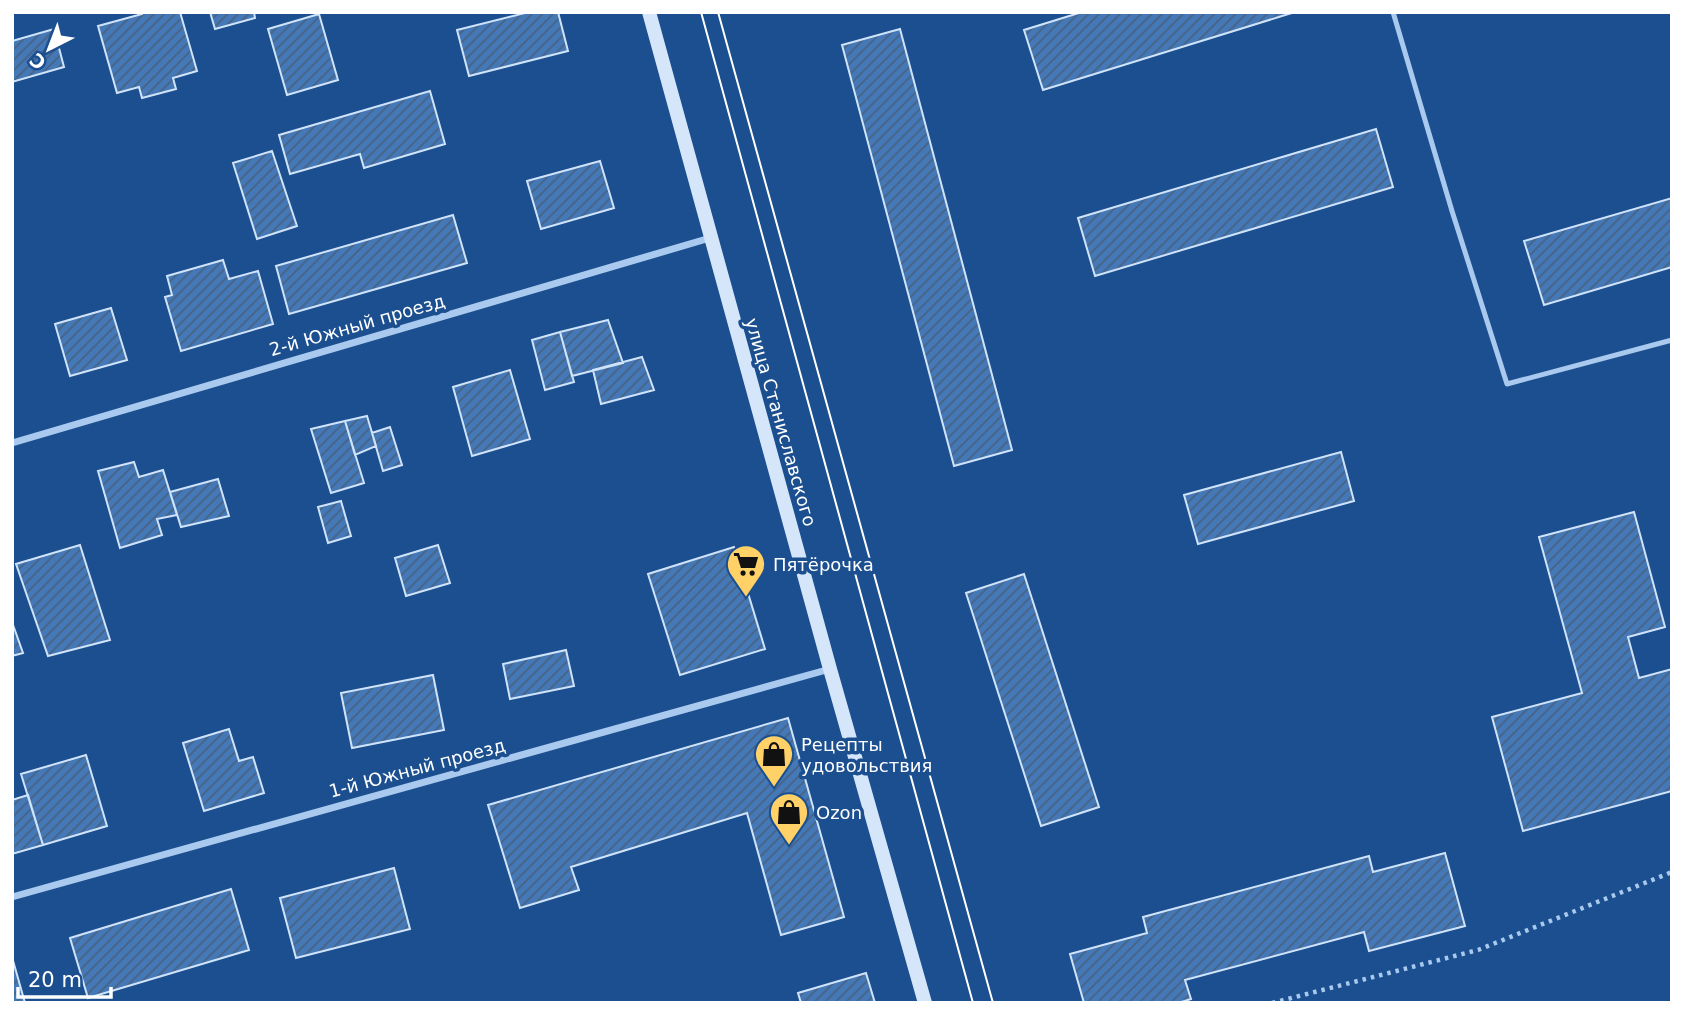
<svg xmlns="http://www.w3.org/2000/svg" width="1684" height="1015" viewBox="0 0 1684 1015" font-family="'DejaVu Sans',sans-serif">
  <style>
    .building { fill: url(#building-hatch); stroke: #cfe3fa; stroke-width: 2 }
    .lines { fill: none; stroke-linecap: round; stroke-linejoin: round }
    .path { stroke: #a9c9ee; stroke-width: 4.5; stroke-dasharray: 3.5 5; stroke-linecap: butt }
    .service { stroke: #a9c9ee; stroke-width: 5 }
    .minor { stroke: #a9c9ee; stroke-width: 7 }
    .secondary { stroke: #d6e6fa; stroke-width: 14 }
    .tram { stroke: #fff; stroke-width: 2 }
    .labels { text-anchor: middle; dominant-baseline: central; stroke-width: 7; stroke-linejoin: round; paint-order: stroke }
    .street-label { font-size: 18px; fill: #fff; stroke: #1b4f8f }
    .poi-label { font-size: 18px; fill: #fff; stroke: #1b4f8f; text-anchor: start }
  </style>
  <defs>
    <pattern id="building-hatch" width="6" height="6" patternUnits="userSpaceOnUse" patternTransform="scale(1.75)"><rect width="6" height="6" fill="#4478b7"/><path d="M-1 1l2-2M0 6l6-6M5 7l2-2" fill="none" stroke="#486282"/></pattern>
  </defs>
  <rect width="100%" height="100%" fill="#1b4f8f"/>
  <path class="building" d="M142,12H180L197,71L173,78L176,89L142,98L139,87L117,93L98,26L142,14Z
    M210,12H254L255,18L215,29Z
    M529,12H558L568,51L469,76L457,30Z
    M1082,12H1295L1043,90L1024,30Z
    M319,14L338,80L287,95L268,29Z
    M54,29L64,67L12,82V41Z
    M900,29L1012,450L954,466L842,45Z
    M430,91L445,144L364,168L360,154L290,174L279,135Z
    M1376,129L1393,187L1095,276L1078,218Z
    M272,151L297,226L257,239L233,163Z
    M600,161L614,208L541,229L527,181Z
    M1672,198V267L1544,305L1524,241Z
    M453,215L467,263L289,314L276,266Z
    M223,260L229,279L258,271L273,324L181,351L165,297L172,295L167,276Z
    M111,308L127,360L70,376L55,324Z
    M608,320L623,363L572,376L560,332Z
    M560,332L574,382L545,390L532,340Z
    M642,357L654,390L601,404L593,370Z
    M510,370L530,439L472,456L453,387Z
    M367,416L376,446L355,455L345,421Z
    M345,421L364,483L331,493L311,429Z
    M390,427L402,465L383,471L372,433Z
    M1341,452L1354,501L1198,544L1184,495Z
    M134,462L139,477L163,470L177,515L157,519L162,535L120,548L98,471Z
    M218,479L229,516L181,527L170,492Z
    M341,501L351,536L328,543L318,507Z
    M1634,512L1665,627L1628,637L1639,678L1672,669V791L1523,831L1492,717L1582,693L1539,537Z
    M80,545L110,640L48,656L16,564Z
    M438,545L450,583L406,596L395,558Z
    M734,547L765,649L680,675L648,574Z
    M1024,574L1099,807L1041,826L966,593Z
    M12,622L23,653L12,656Z
    M566,650L574,686L510,699L503,664Z
    M433,675L444,730L352,748L341,693Z
    M788,718L844,917L781,935L747,813L571,867L579,890L520,908L488,805Z
    M229,729L239,761L253,757L264,793L204,811L183,743Z
    M86,755L107,826L43,845L21,774Z
    M28,795L43,845L12,854V800Z
    M1445,853L1465,926L1369,951L1364,932L1185,980L1191,999L1178,1003H1084L1070,954L1147,933L1143,917L1369,856L1373,872Z
    M394,868L410,929L296,958L280,898Z
    M231,889L249,950L88,998L70,938Z
    M12,957L25,1003H12Z
    M866,973L875,1003H801L798,993Z"/>
  <g class="lines">
    <path class="path" d="M1272,1003L1478,950L1672,872"/>
    <path class="service" d="M1393,12L1452,211L1507,384L1672,340"/>
    <path class="minor" d="M12,443L710,238
      M12,897L830,669"/>
    <path class="secondary" d="M649,12L830,669L925,1003"/>
    <path class="tram" d="M701,12L973,1003
      M718,12L993,1003"/>
  </g>
  <defs>
    <g id="supermarket-pin" transform="scale(2.0125)"><path d="M0 17L-7.5 6A9.5 9.5 0 1 1 7.5 6Z" fill="#ffd166" stroke="#1b4f8f"/><path d="M-6-5.5h2.5l.6 2H6L4.5 2H-2.5L-4.4-4H-6ZM-1.5 3.2a1.3 1.3 0 1 0 .1 0ZM3 3.2a1.3 1.3 0 1 0 .1 0Z" fill="#111"/></g>
    <g id="shop-pin" transform="scale(2.0125)"><path d="M0 17L-7.5 6A9.5 9.5 0 1 1 7.5 6Z" fill="#ffd166" stroke="#1b4f8f"/><path d="M-5-2.5h2.3a2.7 3.5 0 0 1 5.4 0H5L5.5 6h-11ZM-1.5-2.5h3a1.5 2.3 0 0 0-3 0Z" fill="#111"/></g>
  </defs>
  <g fill-rule="evenodd">
    <use href="#supermarket-pin" x="746" y="564"/>
    <use href="#shop-pin" x="774" y="754"/>
    <use href="#shop-pin" x="789" y="812"/>
  </g>
  <g class="labels">
    <g class="street-label">
      <text transform="translate(357 325) rotate(-16)">2-й Южный проезд</text>
      <text transform="translate(781 422) rotate(74)">улица Станиславского</text>
      <text transform="translate(417 768) rotate(-15)">1-й Южный проезд</text>
    </g>
    <g class="poi-label">
      <text x="773" y="564">Пятёрочка</text>
      <text x="801" y="744">Рецепты<tspan x="801" dy="21">удовольствия</tspan></text>
      <text x="816" y="812">Ozon</text>
    </g>
  </g>
  <rect width="1684" height="1015" fill="none" stroke="#ffffff" stroke-width="28"/>
  <g transform="translate(49 49) rotate(222)" stroke="#1b4f8f" stroke-width="5" paint-order="stroke">
  <path d="M0-5L12 26L0 18L-12 26Z" fill="#ffffff"/>
  <text y="-10" font-size="19" font-weight="bold" text-anchor="middle" fill="#ffffff">С</text>
  </g>
  <path d="M18 987v10h93v-10" fill="none" stroke="#ffffff" stroke-width="3.5"/>
  <text x="28" y="987" font-size="21" fill="#ffffff" stroke="#1b4f8f" stroke-width="5" paint-order="stroke">20 m</text>
</svg>
